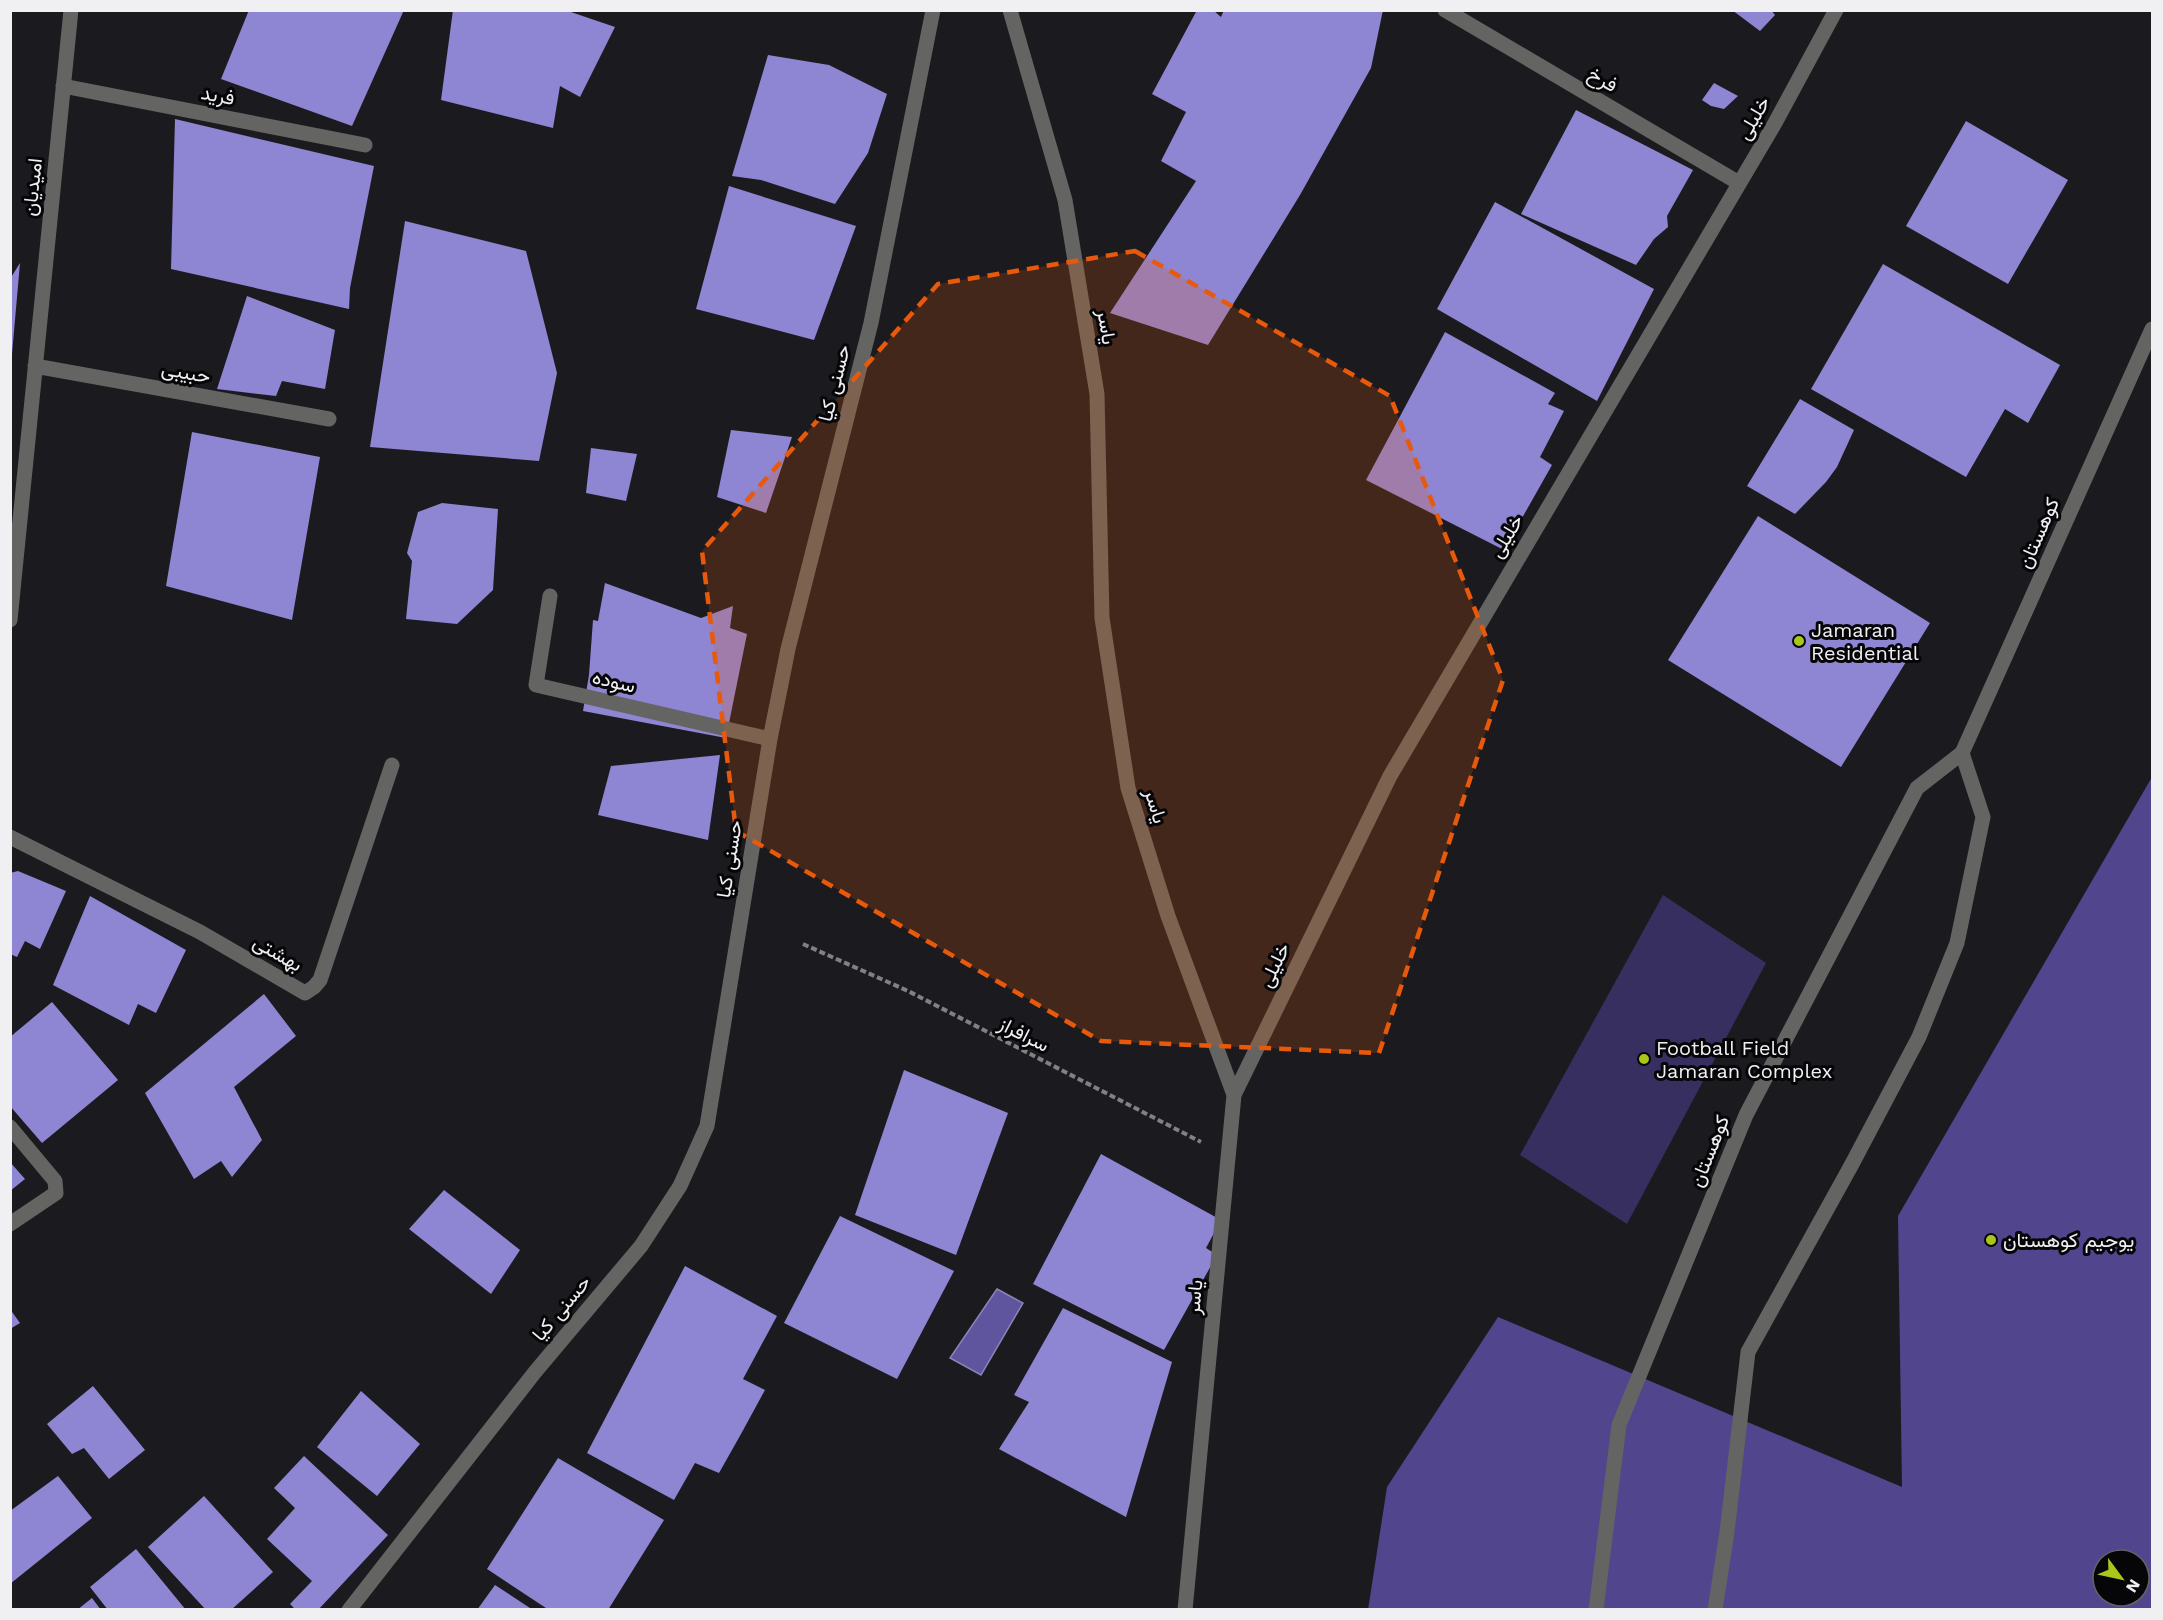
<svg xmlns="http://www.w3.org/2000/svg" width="2163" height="1620" viewBox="0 0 2163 1620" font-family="'Work Sans',Vazirmatn,sans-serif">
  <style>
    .green { fill: #362f5f }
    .forest { fill: #51468e; fill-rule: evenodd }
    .water { fill: #5f559e; stroke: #8a84b8; stroke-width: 1.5 }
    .building { fill: #8e85d3 }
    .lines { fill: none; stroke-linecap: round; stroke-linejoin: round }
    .path { stroke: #818185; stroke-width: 4; stroke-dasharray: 6 3; stroke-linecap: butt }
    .street { stroke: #646462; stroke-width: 15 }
    .marked { fill: #e8590c; fill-opacity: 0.2; stroke: #e8590c; stroke-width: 4.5; stroke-dasharray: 12 8; stroke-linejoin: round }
    .poi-dot { fill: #a9c71a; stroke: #060608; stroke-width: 2 }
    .labels { text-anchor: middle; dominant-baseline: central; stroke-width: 6; stroke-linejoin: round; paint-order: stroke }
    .street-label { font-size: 20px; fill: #f0f0f3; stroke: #060608 }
    .poi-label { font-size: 20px; fill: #f0f0f3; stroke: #060608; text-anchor: start }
  </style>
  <rect width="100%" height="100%" fill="#1b1b1f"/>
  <path class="green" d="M1663,895L1766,963L1627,1224L1520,1155Z"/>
  <path class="forest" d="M2152,777V1609L1368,1610L1387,1487L1498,1317L1902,1487L1898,1216ZM2103,1560H2139V1596H2103Z"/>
  <path class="water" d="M997,1289L1023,1303L981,1375L950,1358Z"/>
  <path class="building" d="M249,10H404L352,126L221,79Z
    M453,10H565L615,27L580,97L560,86L553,128L441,100Z
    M1197,10H1213L1221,17L1224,10H1383L1371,68L1300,195L1208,345L1110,313L1196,181L1161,161L1186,112L1152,94Z
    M1732,10H1771L1775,15L1760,31Z
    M768,55L829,65L887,94L868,153L835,204L761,180L732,176Z
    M1714,83L1738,96L1724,109L1711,106L1702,100Z
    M1576,110L1693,170L1667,216L1668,227L1654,239L1636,265L1521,214Z
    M175,119L374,166L350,288L349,309L171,269Z
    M1966,121L2068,180L2008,284L1906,226Z
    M729,186L856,226L814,340L696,309Z
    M1495,202L1654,289L1597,401L1437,309Z
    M405,221L526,251L557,373L539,461L370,447Z
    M20,263L12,354H10V279Z
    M1883,264L2060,365L2028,423L2005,409L1966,477L1811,389Z
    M247,296L335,330L325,389L282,381L276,396L217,389Z
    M1445,332L1555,393L1548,404L1564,411L1540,457L1552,465L1504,550L1366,480Z
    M1800,399L1854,430L1837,467L1826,482L1795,514L1747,486Z
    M731,430L792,437L766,513L717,497Z
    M192,432L320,457L292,620L166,586Z
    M591,448L637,454L626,501L586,493Z
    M442,503L498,509L493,590L457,624L406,619L412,561L407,553L418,512Z
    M1758,516L1930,623L1841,767L1668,660Z
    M605,583L701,618L733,606L730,628L747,634L726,738L583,711L589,675L593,620L598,621Z
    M720,755L708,840L598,815L611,766Z
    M18,871L66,891L40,949L25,941L17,957L10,954V873Z
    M90,896L186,950L156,1013L138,1004L129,1025L53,985Z
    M264,994L296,1036L234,1087L262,1140L232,1177L221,1161L194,1179L145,1093Z
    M52,1002L118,1080L42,1143L10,1106V1037Z
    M904,1070L1008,1113L956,1255L855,1215Z
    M1101,1154L1221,1220L1206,1248L1217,1255L1164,1350L1033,1284Z
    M10,1162L25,1179L10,1191Z
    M444,1190L520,1250L491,1294L409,1229Z
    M840,1216L954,1271L897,1379L784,1323Z
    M685,1266L777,1316L743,1379L765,1390L741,1434L719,1473L695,1463L674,1500L587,1453Z
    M1063,1308L1172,1362L1126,1517L999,1449L1029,1402L1014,1395Z
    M10,1309L20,1323L10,1329Z
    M93,1386L145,1450L109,1479L84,1448L72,1454L47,1424Z
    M361,1391L420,1444L377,1496L317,1447Z
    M304,1456L388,1535L318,1610H296L290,1604L312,1581L267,1539L295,1508L274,1488Z
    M558,1458L664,1520L608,1610H549L487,1569Z
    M58,1476L92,1518L10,1584V1511Z
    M204,1496L273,1572L231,1610H206L148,1547Z
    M136,1549L186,1610H108L90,1587Z
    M495,1585L533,1610H477Z
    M92,1598L101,1610H77Z"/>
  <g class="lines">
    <path class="path" d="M803,944L908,991L1201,1142"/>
    <path class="street" d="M1010,10L1065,200L1097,394L1102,618L1128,788L1168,916L1234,1095L1185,1610
      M1445,10L1739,183
      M63,86L365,145
      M35,366L329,419
      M550,596L536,685L770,739
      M10,620L71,10
      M10,837L200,932L305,993L314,987L320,980L392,765
      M1234,1095L1390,776L1775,123L1836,10
      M10,1127L55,1181L56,1193L10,1224
      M349,1610L535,1372L641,1246L680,1186L707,1126L770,739L788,649L871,323L933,10
      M1596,1610L1619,1425L1746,1115L1917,788L1962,753L2152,329
      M1715,1610L1727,1532L1748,1352L1852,1164L1919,1037L1957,943L1983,817L1962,753"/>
  </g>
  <path class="marked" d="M1135,251L1390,396L1503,680L1379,1053L1101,1041L736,831L702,551L938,284Z"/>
  <g class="poi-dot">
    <circle cx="1799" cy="641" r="6"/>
    <circle cx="1644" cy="1059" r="6"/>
    <circle cx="1991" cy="1240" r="6"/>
  </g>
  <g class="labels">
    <g class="street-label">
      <text transform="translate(1603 79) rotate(30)">فرخ</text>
      <text transform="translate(218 95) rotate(11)">فرید</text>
      <text transform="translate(1753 118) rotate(-60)">خلیلی</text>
      <text transform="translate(32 187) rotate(-84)">امیدیان</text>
      <text transform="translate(1107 327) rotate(81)">یاسر</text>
      <text transform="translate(186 372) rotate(10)">حبیبی</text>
      <text transform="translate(834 383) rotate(-76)">حسنی کیا</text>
      <text transform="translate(2038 533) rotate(-66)">کوهستان</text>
      <text transform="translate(1506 536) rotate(-59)">خلیلی</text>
      <text transform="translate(614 681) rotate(13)">سوده</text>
      <text transform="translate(1156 806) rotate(73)">یاسر</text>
      <text transform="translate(729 859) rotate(-81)">حسنی کیا</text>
      <text transform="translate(278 953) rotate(30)">بهشتی</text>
      <text transform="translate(1274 965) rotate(-64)">خلیلی</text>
      <text transform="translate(1024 1034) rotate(27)">سرافراز</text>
      <text transform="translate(1709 1151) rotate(-68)">کوهستان</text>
      <text transform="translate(1194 1297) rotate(-85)">یاسر</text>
      <text transform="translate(561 1308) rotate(-50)">حسنی کیا</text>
    </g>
    <g class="poi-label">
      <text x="1811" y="630">Jamaran<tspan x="1811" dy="23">Residential</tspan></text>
      <text x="1656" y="1048">Football Field<tspan x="1656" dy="23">Jamaran Complex</tspan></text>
      <text x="2003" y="1240">یوجیم کوهستان</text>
    </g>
  </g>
  <rect width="2163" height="1620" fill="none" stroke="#f0f0f3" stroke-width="24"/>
  <g transform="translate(2121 1578) rotate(123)"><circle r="28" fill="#060608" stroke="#646466" stroke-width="1.5"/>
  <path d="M0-4.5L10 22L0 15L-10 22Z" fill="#a9c71a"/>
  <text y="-9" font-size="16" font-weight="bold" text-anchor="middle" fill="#f0f0f3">N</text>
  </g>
</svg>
